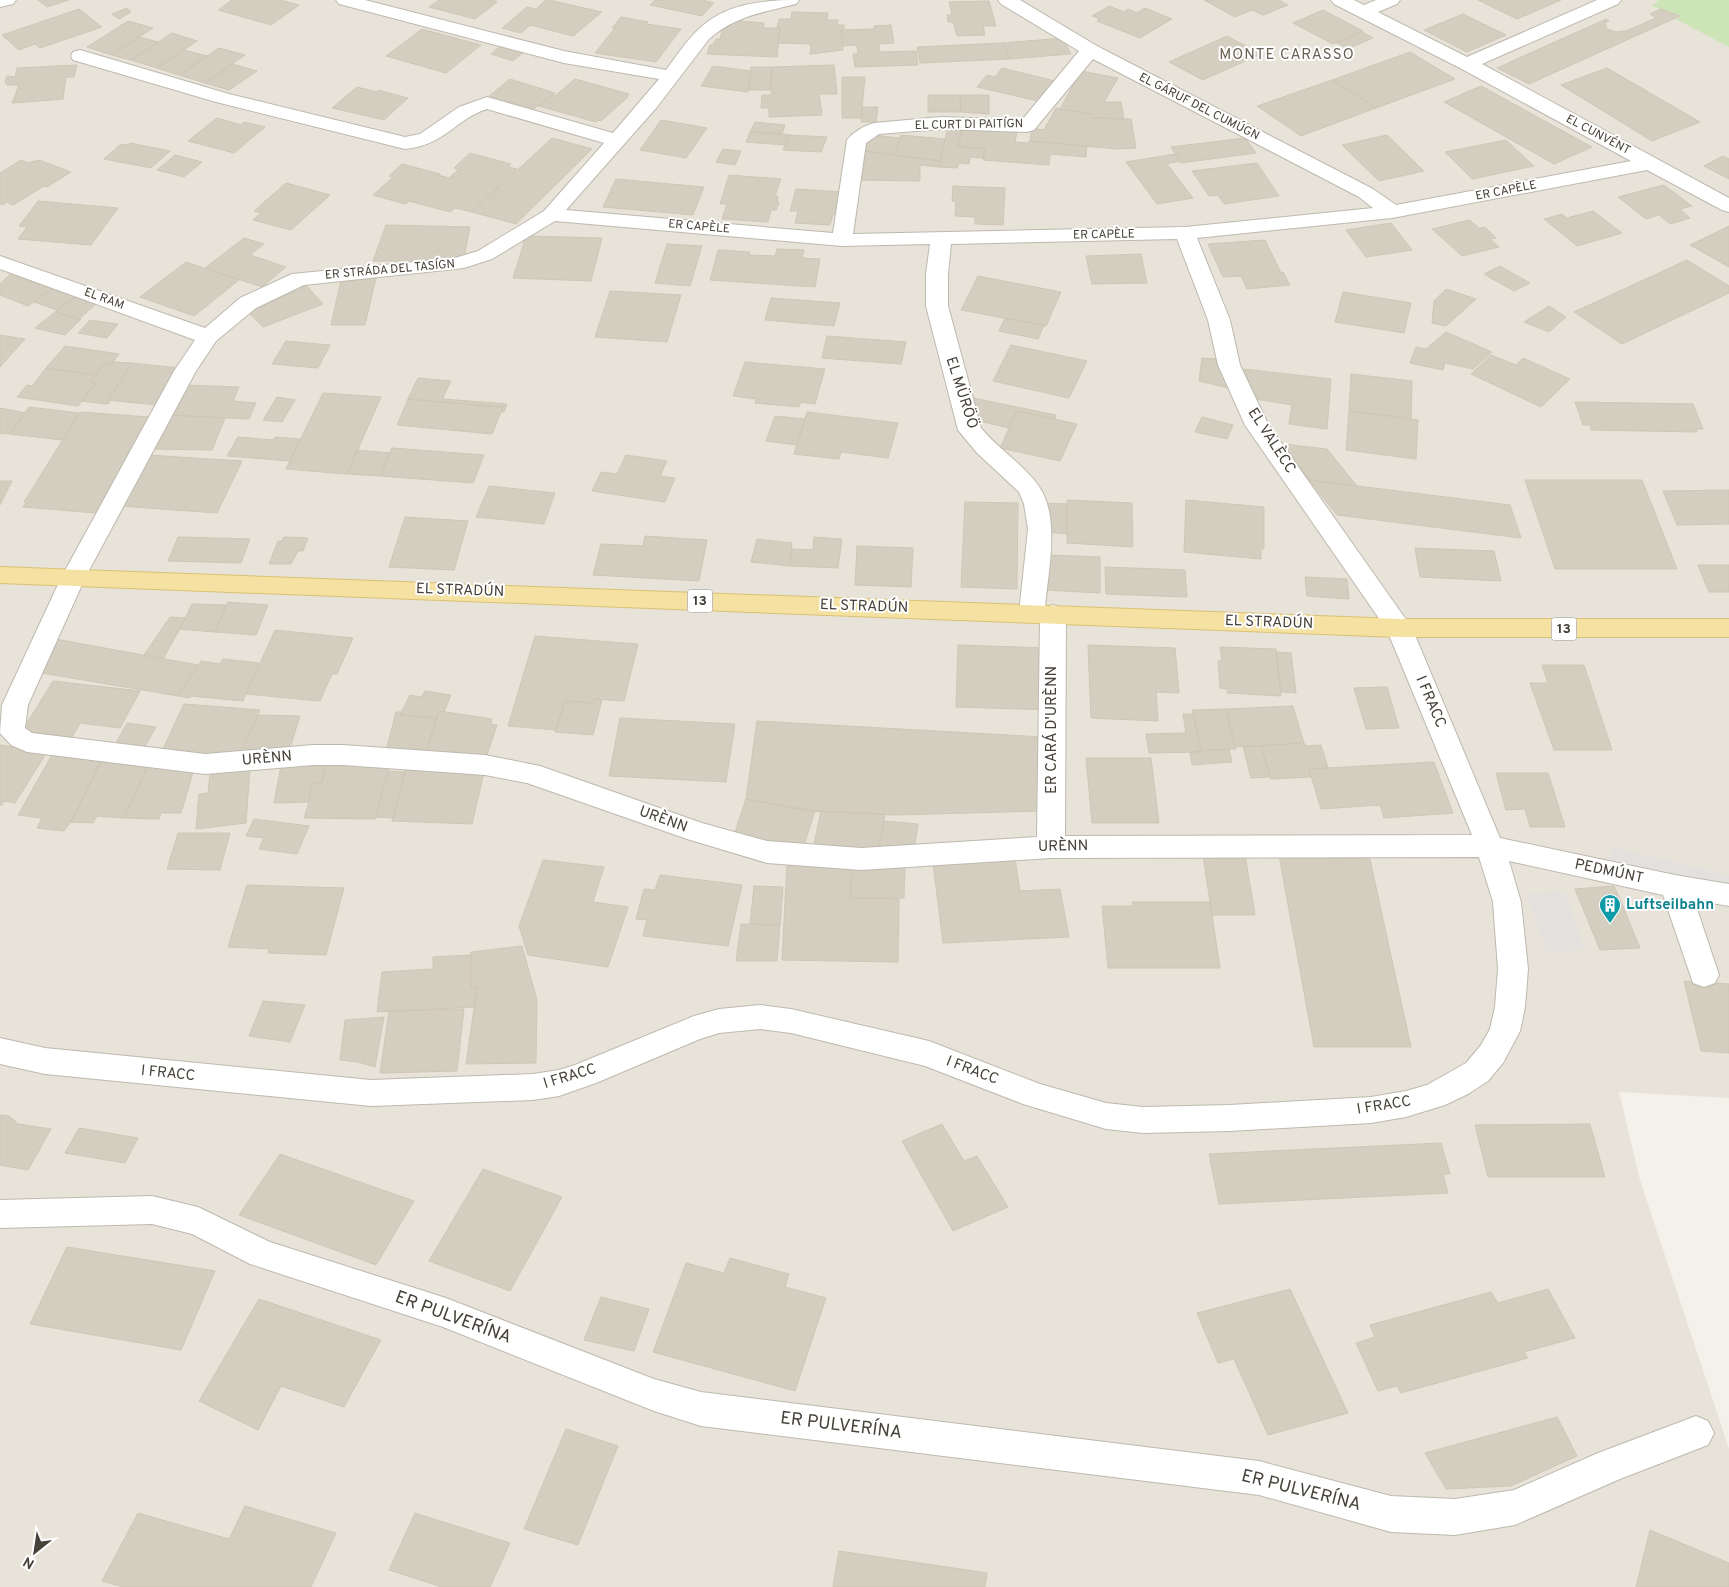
<svg xmlns="http://www.w3.org/2000/svg" width="1729" height="1587" viewBox="0 0 1729 1587" font-family="Overpass,sans-serif">
  <style>
    .residential { fill: #e7e3d9 }
    .green { fill: #cde4b7 }
    .parking { fill: #e3e1de }
    .building { fill: #d4cec1; stroke: #cfc6b5 }
    .lines { fill: none; stroke-linecap: round; stroke-linejoin: round }
    .minor-casing { stroke: #beb9ae; stroke-width: 2 }
    .major-casing { stroke: #dac073; stroke-width: 2 }
    .minor { fill: #fff; fill-rule: evenodd }
    .major { fill: #f5e2a2; fill-rule: evenodd }
    .labels { text-anchor: middle; dominant-baseline: central; stroke-width: 4; stroke-linejoin: round; paint-order: stroke }
    .far-street-label { font-size: 12px; fill: #474239; stroke: #fff }
    .shield { fill: #fff; stroke: #7e7b74; stroke-width: 1 }
    .shield-label { font-size: 14px; font-weight: bold; fill: #474239 }
    .far-quarter-label { font-size: 15px; letter-spacing: 1px; fill: #696151; stroke: #fff }
    .street-label { font-size: 15px; fill: #474239; stroke: #fff }
    .culture-label { font-size: 15px; font-weight: bold; fill: #0d838f; stroke: #fff; text-anchor: start }
    .near-street-label { font-size: 18px; fill: #474239; stroke: #fff }
  </style>
  <rect width="100%" height="100%" fill="#f4f1ea"/>
  <path class="residential" d="M0,0H1729V1098L1619,1092L1640,1180L1729,1449V1587H0Z"/>
  <path class="green" d="M1659,0H1729V47L1676,19L1681,16L1652,6Z"/>
  <path class="parking" d="M1611,847L1729,875V891L1609,862Z
    M1564,892L1585,950L1547,952L1527,894Z"/>
  <path class="building" d="M38,0H69L47,7Z
    M232,0H280L299,5L271,25L218,10Z
    M439,0H491L497,2L475,19L429,7Z
    M546,0H549L602,12L573,36L530,25L521,33L502,28L527,7L536,9Z
    M655,0H702L714,3L702,16L650,5Z
    M1204,0H1279L1288,5L1263,15L1252,10L1235,17Z
    M1478,0H1561L1517,19Z
    M989,1L996,26H983L985,35L957,36L953,22H948L947,15H952L949,2Z
    M1109,6L1124,12L1128,9L1137,13L1145,8L1172,19L1140,38L1097,21L1100,19L1092,16Z
    M127,8L131,12L119,19L112,14Z
    M79,9L102,27L40,48L35,44L19,50L2,35Z
    M1661,9L1680,16L1529,84L1497,68L1606,19L1609,21L1605,23L1607,29L1616,32L1626,31L1656,18L1650,14Z
    M1323,10L1363,31L1333,44L1293,23Z
    M792,12L828,13L827,20H838L837,25H844V30H841L843,50L810,54L811,44L778,43L780,28H777L779,19H791Z
    M1463,14L1506,35L1467,52L1424,30Z
    M621,17L648,22L646,24L681,29L656,62L595,53L615,28H612Z
    M729,20L764,23V28H780L777,57L707,54L710,45H713L716,39H720L723,27H728Z
    M128,21L153,28L112,55L87,47Z
    M891,25L894,43L879,44L880,52L916,51L918,65L855,67L853,54H858L857,45L843,46L841,30L874,29V26Z
    M422,29L481,45L446,73L386,56Z
    M1362,32L1373,38L1348,49L1337,43Z
    M172,33L197,41L157,68L131,60Z
    M1227,36L1261,54L1203,80L1169,62Z
    M139,37L158,42L131,60L112,55Z
    M1063,38L1071,54L1010,59L1003,43Z
    M1003,43L1010,59L920,63L917,47Z
    M502,45L525,51L513,61L491,54Z
    M219,48L245,55L205,83L179,75Z
    M184,50L207,56L179,75L157,68Z
    M1410,52L1455,79L1376,108L1332,80Z
    M233,64L257,71L229,90L205,83Z
    M77,65L74,77H66L63,99L12,103L19,85H7L5,82L7,76L15,77L17,68Z
    M834,65L837,94H819L822,115L769,117V108H761L762,95H771L772,67Z
    M713,66L751,71L748,92L701,86Z
    M751,67H772L770,90H749Z
    M1002,68L1055,81L1038,101L977,87L987,75L995,77Z
    M1607,68L1700,122L1652,141L1561,85Z
    M1081,71L1118,78L1104,102H1121L1124,119L1091,118L1090,114L1060,109Z
    M842,77H865L861,118H842Z
    M510,79L555,93L534,109L489,96Z
    M575,79L629,94L626,96L628,97L601,121L598,120L596,122L539,106L552,95L555,96Z
    M1332,80L1376,108L1301,136L1257,106Z
    M1481,86L1592,147L1554,164L1444,102Z
    M357,87L377,92L378,90L408,98L384,120L332,108Z
    M928,95H960L961,112H928Z
    M960,95H989V114L961,112Z
    M863,107H878L876,122H861Z
    M1056,108L1090,114L1091,118L1131,119L1136,148L1117,149L1030,141L1032,128L1044,130Z
    M217,118L241,125L244,122L265,127L234,153L188,141Z
    M661,120L707,128L686,158L640,150Z
    M755,122L785,125L782,134L750,132Z
    M963,125L1015,129L1014,132H1017L1015,142L1027,143L1030,141L1087,146L1086,157L1050,154L1049,165L983,160L985,149L958,146Z
    M948,127L963,128L958,146L985,149L983,158L970,157L969,164L959,163L957,168L939,167Z
    M750,132L782,134L789,135L785,145L746,142Z
    M789,135L827,137L821,152L783,150Z
    M870,135L900,138L895,155L864,151Z
    M901,135L945,139L940,161L895,155Z
    M1387,135L1424,171L1379,181L1342,145Z
    M552,138L592,149L516,224L472,212Z
    M1245,138L1256,153L1181,163L1171,147Z
    M1506,140L1534,166L1472,179L1445,152Z
    M130,143L170,151L151,168L104,159L121,144L127,145Z
    M723,149L741,151L735,165L716,162Z
    M860,150L940,161L939,167L920,165V181L859,180Z
    M470,153L511,164L508,167L517,169L472,212L455,208L450,212L409,201L405,204L373,195L393,177L389,176L402,164L440,174L438,175L449,178L459,169L454,168Z
    M1175,154L1180,161L1167,164L1193,198L1157,204L1126,162Z
    M175,155L202,162L184,177L157,170Z
    M1723,156L1729,159V179L1704,166Z
    M21,160L28,163L39,160L71,172L47,187L44,186L13,205L7,202L3,205L0,203V173Z
    M1257,163L1279,196L1224,204L1218,195L1209,196L1192,171Z
    M729,175L781,179L775,196H778L777,202H779L776,210H771L768,222L722,219L727,204H720Z
    M616,179L704,187L693,215L603,207Z
    M286,183L330,195L291,230L253,220L261,213L254,211Z
    M1664,185L1692,206L1680,209L1690,218L1670,224L1659,215L1646,219L1618,197Z
    M953,186L1005,188L1003,225L975,224V217L955,216L956,202L952,201Z
    M796,189L843,192L838,215L833,214L830,225L795,223L798,211H790Z
    M38,201L118,208L91,245L18,239L27,227L19,226Z
    M1593,211L1622,233L1577,246L1544,219L1562,214L1567,218Z
    M1469,220L1479,228L1485,227L1496,238L1490,239L1499,247L1462,256L1432,229Z
    M1391,223L1412,250L1366,257L1346,230Z
    M386,225L470,227L464,258L417,261H373Z
    M1729,226V267L1690,245Z
    M526,236L602,238L591,281L513,278Z
    M244,238L264,244L250,255L286,267L262,287L205,268Z
    M1265,240L1281,273L1283,272L1290,285L1247,289L1241,276L1223,277L1208,244Z
    M667,244L702,246L690,286L655,283Z
    M777,249L804,250L802,258L820,259L815,287L710,280L718,250L750,252L749,255L775,256Z
    M1141,254L1147,283L1092,284L1086,256Z
    M1687,260L1729,286V293L1622,344L1574,312Z
    M186,262L239,280L194,316L140,297Z
    M1500,266L1530,283L1514,291L1484,274Z
    M10,274L52,289L28,306L0,295V284Z
    M978,276L1061,292L1046,326L961,310Z
    M376,278L365,325H331L341,280Z
    M305,284L323,304L263,327L247,311L264,301Z
    M52,289L75,297L57,310L34,302Z
    M1446,289L1476,299L1446,326L1432,323L1434,301Z
    M610,291L681,295L667,342L595,337Z
    M1343,292L1411,303L1404,333L1335,322Z
    M75,297L96,304L79,319L55,312Z
    M771,298L840,303L834,326L765,320Z
    M1549,306L1566,317L1549,332L1524,322Z
    M55,312L79,319H81L65,335L35,328Z
    M1005,318L1044,325L1038,339L999,331Z
    M90,320L118,324L107,338L78,333Z
    M1446,332L1492,352L1473,369L1445,363L1443,370L1410,363L1416,347L1426,349Z
    M0,335L25,339L0,367Z
    M827,336L906,342L901,364L822,358Z
    M286,341L330,345L318,368L272,364Z
    M1011,345L1087,361L1069,398L993,381Z
    M65,346L119,354L113,362L103,365L95,375L46,368Z
    M1491,355L1516,365L1523,358L1570,379L1541,407L1471,374Z
    M1202,358L1218,359L1228,388L1199,381Z
    M113,362L132,363L108,400L110,401L108,404L81,401L96,383L90,382L103,365Z
    M745,362L825,369L815,404L801,402L799,407L755,403L756,399L733,396Z
    M132,363L179,368L156,405L108,400Z
    M46,368L95,375L90,382L96,383L78,406L17,397L27,385L32,386Z
    M1244,369L1331,379L1327,429L1289,424L1292,405L1255,399Z
    M1351,374L1412,381L1411,418L1349,411Z
    M418,378L451,381L441,402L408,399Z
    M182,385L239,387L233,401L256,403L249,419L168,415Z
    M323,393L381,397L347,474L286,469Z
    M277,397L295,400L282,422L263,420Z
    M973,398L1056,415L1055,419L1017,411L1009,428L979,421Z
    M408,399L441,402L503,407L492,434L397,425Z
    M443,399L507,404L504,412H501L503,407L441,402Z
    M1575,402L1693,404L1703,429H1696L1697,432L1591,430L1590,425H1583Z
    M29,407L79,413L62,440L10,434Z
    M0,408L25,413L10,434L0,433Z
    M1017,411L1077,424L1060,461L1000,448Z
    M1349,411L1418,420L1416,459L1346,450Z
    M80,412L149,417L145,423H150L101,508H98L96,513L23,507L26,503L24,502Z
    M807,412L898,423L888,458L841,452L839,459L794,454Z
    M168,415L225,418L212,450L152,449Z
    M775,416L805,419L797,445L766,441Z
    M1202,417L1233,425L1227,439L1195,432Z
    M238,437L273,440L275,437L301,439L290,461L227,456Z
    M1283,444L1327,449L1357,486L1309,480Z
    M392,448L484,455L473,483L380,476Z
    M357,450L390,453L380,476L347,474Z
    M148,455L242,461L217,513L120,506Z
    M626,455L667,461L660,476L675,478L665,502L592,491L601,472L617,474Z
    M1309,480L1510,505L1521,538L1337,515Z
    M1525,480H1642L1677,569H1555Z
    M0,481H12L0,505Z
    M489,486L555,493L544,524L476,517Z
    M1729,490V524L1677,525L1663,491Z
    M1067,500L1132,503L1133,547L1067,543Z
    M1186,500L1264,507V549L1261,548V559L1184,552Z
    M965,502L1018,503L1017,589L961,587Z
    M1044,503L1067,504V534L1048,532Z
    M405,517L468,521L454,570L389,567Z
    M645,536L707,540L699,581L593,575L601,544L643,546Z
    M178,537L250,539L241,563L168,561Z
    M284,537L308,538L303,551H298L291,564H269L278,541H282Z
    M814,537L842,539L838,568L790,566L792,549L813,550Z
    M757,539L792,543L790,566L751,562Z
    M857,546L913,548L911,587L855,585Z
    M1415,548L1494,551L1501,581L1420,577Z
    M1045,555L1100,557V593L1045,590Z
    M1698,565H1729V592H1709Z
    M1105,567L1185,570L1187,597L1106,594Z
    M1305,577L1347,579L1349,599L1307,596Z
    M228,602L268,605L256,635L215,632Z
    M192,604L226,605L215,632L180,629Z
    M170,617L186,618L163,659L144,655Z
    M275,630L353,638L337,674H332L320,701L246,694Z
    M535,636L638,644L624,701L594,699L593,703L565,701L556,730L508,726Z
    M55,639L198,665L178,696L42,673Z
    M958,645L1049,648L1051,710L956,707Z
    M1088,645L1175,648L1179,693L1156,692L1158,721L1091,718Z
    M1220,647L1276,649L1281,696L1227,693V689L1220,688L1218,661H1222Z
    M1276,652L1291,653L1296,693L1281,692Z
    M223,659L259,663L243,701L191,696L189,698L178,696L201,661L220,664Z
    M1542,665H1584L1612,750H1554L1530,683H1548Z
    M53,681L140,691L120,728L80,723L71,739L21,733Z
    M1387,687L1399,728L1366,729L1354,688Z
    M425,691L451,695L444,712L439,711L437,718L400,715L410,695L421,697Z
    M594,699L602,700L593,735L555,732L565,701L593,703Z
    M184,704L260,710L240,753L227,752L224,758L161,753Z
    M1293,706L1304,743L1235,747L1226,709Z
    M1226,709L1236,749L1201,750L1192,710Z
    M439,711L492,719L491,724L497,725L485,761L425,755Z
    M396,712H402L400,715L437,718L426,752L386,751Z
    M1183,714H1194L1201,752L1149,753L1146,734L1186,733Z
    M258,715L300,716L289,751L243,749Z
    M620,718L735,724L726,782L609,776Z
    M757,721L1043,737L1041,811L895,815L809,811L746,799Z
    M127,723L156,727L144,748L115,745Z
    M1304,743L1306,746L1321,745L1328,768L1309,769L1311,777L1271,779L1261,746Z
    M0,745L47,752L15,803L4,801L2,805H0Z
    M1243,746H1261L1270,777L1251,778Z
    M1229,749L1232,762L1192,765L1190,752Z
    M53,753L103,758L71,822L64,831L37,828L42,818L18,815Z
    M1086,758H1151L1159,823H1092Z
    M326,759L322,783H312L309,802L274,803L282,760Z
    M100,761L148,765L124,818L97,816L93,823L71,822Z
    M325,762L390,764L375,819L304,818L309,802L312,783H322Z
    M1434,762L1453,813L1384,818L1380,805L1321,809L1309,769Z
    M407,765L485,768L472,824L392,821Z
    M148,766L194,769L181,813H161L159,819L124,818Z
    M250,769L246,823L196,829L199,794L208,793L210,773Z
    M388,771L405,772L393,818L376,817Z
    M1496,773H1548L1565,827H1530L1525,809L1506,810Z
    M746,799L815,811L804,845L784,841L781,848L733,838Z
    M821,811L885,814L878,853L813,849Z
    M254,819L309,826L297,854L259,849L264,838L246,836Z
    M884,821L918,824L914,850L879,847Z
    M178,833H230L220,870L167,869Z
    M1203,855H1245L1255,915H1212Z
    M1279,855H1369L1411,1047H1314Z
    M1015,858L1020,891L1060,889L1069,937L943,943L933,863Z
    M543,860L604,867L593,902L628,907L608,967L528,955L519,926Z
    M787,864L852,869L850,898L899,899L898,962L782,960Z
    M905,866L904,898H850L852,869Z
    M660,875L742,885L728,946L643,936L647,920L636,919L644,889L655,890Z
    M247,885L344,888L326,955L268,953L269,949L228,947Z
    M754,886L783,887L780,925L750,924Z
    M1614,886L1620,899L1640,948L1600,950L1575,889Z
    M1132,902H1210L1220,968H1108L1102,906H1133Z
    M741,924L780,925L777,961H736Z
    M522,946L537,1000L536,1063L466,1064L477,988H471V952Z
    M471,955V988H477L474,1007L377,1012L382,972L433,969V957Z
    M1684,981L1729,984V1053L1701,1051Z
    M263,1001L305,1005L290,1042L249,1036Z
    M464,1009L457,1071L380,1073L389,1011Z
    M384,1017L375,1067L358,1062L340,1060L345,1020Z
    M0,1115L9,1116L18,1124L51,1129L28,1170L0,1165Z
    M942,1124L964,1161L977,1156L1008,1207L953,1231L902,1141Z
    M1590,1124L1605,1177H1488L1475,1125Z
    M79,1128L138,1138L125,1163L65,1153Z
    M1441,1143L1450,1174H1443L1448,1193L1219,1204L1209,1154Z
    M280,1154L414,1201L376,1265L239,1215Z
    M483,1169L562,1197L510,1291L429,1261Z
    M67,1247L215,1271L181,1350L30,1324Z
    M730,1258L789,1274L785,1287L826,1298L795,1391L653,1352L686,1263L724,1273Z
    M1290,1289L1348,1413L1268,1435L1234,1359L1218,1363L1197,1313Z
    M1548,1289L1575,1338L1524,1352L1528,1358L1401,1393L1397,1386L1378,1391L1356,1343L1375,1337L1370,1325L1491,1292L1498,1303Z
    M601,1297L649,1309L634,1351L584,1340Z
    M259,1299L381,1340L344,1407L281,1386L258,1430L199,1401Z
    M1557,1417L1577,1456L1511,1486L1446,1489L1425,1453Z
    M566,1429L618,1446L578,1545L524,1529Z
    M245,1506L336,1533L311,1587H123L102,1581L138,1513L229,1539Z
    M415,1513L510,1543L490,1587H442L389,1570Z
    M1650,1530L1729,1563V1587H1636Z
    M839,1551L987,1573L985,1587H833Z"/>
  <g class="lines">
    <g class="minor-casing">
      <path id="minor" d="M0,0H16L13,4L0,7Z
        M336,0H365L564,51L666,70C676,57 686,41 698,30C725,3 763,0 799,0L796,4C764,12 735,16 709,39L657,107L566,210L833,233L847,140C853,132 864,126 874,123L941,117L1022,120L1079,51L1001,4L998,0H1020L1097,46L1373,189L1396,205L1631,161L1460,68L1334,4L1331,0H1354L1364,5L1376,0H1400L1397,4L1378,12L1467,57L1597,0H1621L1618,4L1482,64L1729,198V212L1722,210L1647,170L1392,218L1197,238L1230,320L1240,365L1268,424L1412,628L1500,838L1675,875L1729,884V906L1694,900L1719,975L1715,983L1704,987L1693,983L1663,895L1509,861L1521,902L1528,969L1525,1007L1520,1031L1503,1063L1488,1081L1468,1094L1445,1105L1406,1117L1371,1123L1230,1131L1143,1133L1106,1129L1023,1104L925,1066L791,1033L760,1029L719,1033L700,1039L596,1083L559,1096L533,1100L371,1106L45,1074L0,1064V1038L45,1048L371,1080L533,1074L559,1070L575,1065L694,1016L719,1009L760,1005L791,1009L929,1041L1040,1084L1106,1103L1143,1107L1230,1105L1371,1097L1406,1091L1427,1085L1466,1063L1481,1045L1490,1029L1495,1007L1498,969L1493,902L1479,857L1051,858L861,870L767,863L687,839L527,783L485,775L343,765H313L205,774L27,752L11,745L0,733L2,705L61,578L174,371L195,340L0,269V256L205,328L240,298L292,274L455,258L478,251L544,211L604,143L487,109C455,119 446,145 405,149L216,102L73,60L71,56L73,52L80,50L87,52L229,94L405,137L420,134L459,107L487,97L613,133L659,79L564,63L339,4ZM1093,59L1359,197L1373,208L1185,227L853,234L866,143L879,134L941,129L1027,132L1034,130ZM555,221L842,246L930,244L926,274V306L958,430L977,453L1019,492L1024,504L1028,529L1019,613L1023,619L1032,622L1040,619L1037,837L861,848L767,841L702,823L540,766L485,755L343,745H313L205,754L32,733L25,728L28,705L85,578L196,371L216,341L256,308L304,285L464,268L492,259ZM1177,239L1208,320L1218,365L1245,425L1387,630L1472,835L1065,836L1066,614L1062,608L1053,605L1045,608C1048,571 1061,516 1038,485C1022,463 998,449 981,428L948,306V274L951,244Z
        M152,1196L198,1207L270,1242L446,1298L654,1379L701,1392L1259,1461L1391,1496L1455,1499L1514,1490L1598,1453L1696,1416L1708,1421L1714,1433L1708,1445L1620,1479L1515,1525L1455,1535L1391,1532L1259,1495L701,1426L654,1411L443,1327L250,1264L192,1234L152,1224L0,1228V1200Z"/>
    </g>
    <g class="major-casing">
      <path id="major" d="M0,567L1399,619H1729V637H1399L0,583Z"/>
    </g>
    <use href="#minor" class="minor"/>
    <use href="#major" class="major"/>
  </g>
  <defs>
    <g id="building-pin" transform="scale(1.125)"><path d="M0 17L-7.5 6A9.5 9.5 0 1 1 7.5 6Z" fill="#0f9aa8" stroke="#fff"/><path d="M-4-6H4V6H1V3H-1V6H-4ZM-2.5-4.3h1.7v1.8h-1.7ZM.8-4.3h1.7v1.8H.8ZM-2.5-1h1.7V.8h-1.7ZM.8-1h1.7V.8H.8Z" fill="#fff"/></g>
  </defs>
  <g fill-rule="evenodd">
    <use href="#building-pin" x="1610" y="905"/>
  </g>
  <g class="labels">
    <g class="far-street-label">
      <text transform="translate(1199 107) rotate(27)">EL GÁRUF DEL CUMÚGN</text>
      <text transform="translate(969 125) rotate(-1)">EL CURT DI PAITÍGN</text>
      <text transform="translate(1598 135) rotate(28)">EL CUNVÉNT</text>
      <text transform="translate(1506 191) rotate(-11)">ER CAPÈLE</text>
      <text transform="translate(699 227) rotate(5)">ER CAPÈLE</text>
      <text transform="translate(1104 235) rotate(-1)">ER CAPÈLE</text>
      <text transform="translate(390 270) rotate(-5)">ER STRÁDA DEL TASÍGN</text>
      <text transform="translate(104 299) rotate(20)">EL RAM</text>
    </g>
    <g class="shield">
      <rect x="687.5" y="589.5" width="25" height="23" rx="4"/>
      <rect x="1551.5" y="617.5" width="25" height="23" rx="4"/>
    </g>
    <g class="shield-label">
      <text x="700" y="601">13</text>
      <text x="1564" y="629">13</text>
    </g>
    <g class="far-quarter-label">
      <text x="1287" y="55">MONTE CARASSO</text>
    </g>
    <g class="street-label">
      <text transform="translate(961 393) rotate(72)">EL MÜRÖÖ</text>
      <text transform="translate(1271 441) rotate(57)">EL VALÈCC</text>
      <text transform="translate(460 591) rotate(2)">EL STRADÚN</text>
      <text transform="translate(864 607) rotate(2)">EL STRADÚN</text>
      <text transform="translate(1269 623) rotate(2)">EL STRADÚN</text>
      <text transform="translate(1430 702) rotate(67)">I FRACC</text>
      <text transform="translate(1052 730) rotate(-90)">ER CARÁ D'URÈNN</text>
      <text transform="translate(267 759) rotate(-5)">URÈNN</text>
      <text transform="translate(663 820) rotate(20)">URÈNN</text>
      <text transform="translate(1063 847) rotate(-1)">URÈNN</text>
      <text transform="translate(1609 872) rotate(12)">PEDMÚNT</text>
      <text transform="translate(972 1071) rotate(21)">I FRACC</text>
      <text transform="translate(168 1074) rotate(6)">I FRACC</text>
      <text transform="translate(570 1077) rotate(-17)">I FRACC</text>
      <text transform="translate(1384 1106) rotate(-9)">I FRACC</text>
    </g>
    <g class="culture-label">
      <text x="1626" y="905">Luftseilbahn</text>
    </g>
    <g class="near-street-label">
      <text transform="translate(453 1318) rotate(20)">ER PULVERÍNA</text>
      <text transform="translate(841 1426) rotate(7)">ER PULVERÍNA</text>
      <text transform="translate(1301 1491) rotate(14)">ER PULVERÍNA</text>
    </g>
  </g>
  <g transform="translate(35 1552) rotate(210)" stroke="#ffffff" stroke-width="4" paint-order="stroke">
  <path d="M0-4L9 19L0 12L-9 19Z" fill="#474239"/>
  <text y="-8" font-size="14" font-weight="bold" text-anchor="middle" fill="#474239">N</text>
  </g>
</svg>
